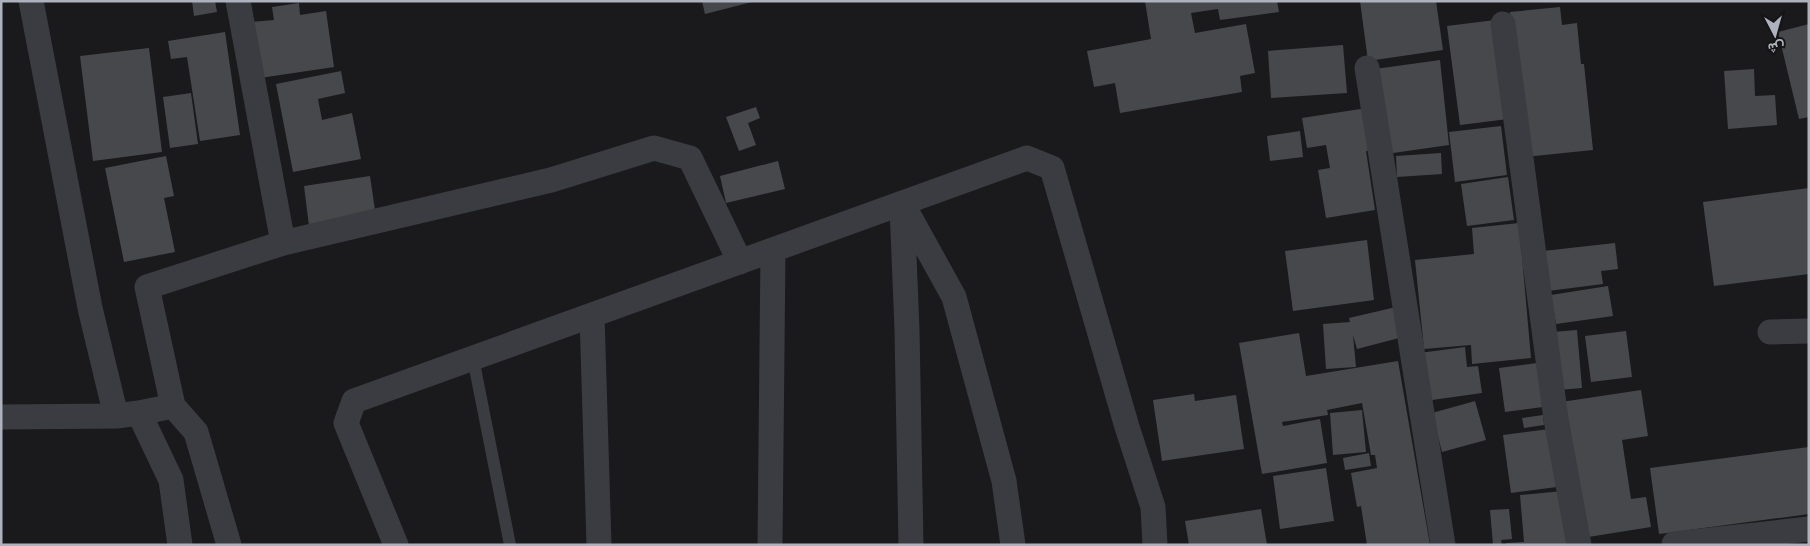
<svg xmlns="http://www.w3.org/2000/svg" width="1810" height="546" viewBox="0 0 1810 546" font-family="Montserrat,Vazirmatn,sans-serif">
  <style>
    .building { fill: #47484c }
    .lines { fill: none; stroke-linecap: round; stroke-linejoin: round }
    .service { stroke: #3b3c41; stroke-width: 12 }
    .minor { stroke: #3b3c41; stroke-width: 25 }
  </style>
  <rect width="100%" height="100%" fill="#1a1a1c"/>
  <path class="building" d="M192,1H215L217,12L194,16Z
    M702,1H752V2L705,14Z
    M1145,1H1277L1279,12L1220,20L1218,9L1191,13L1195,33L1246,24L1255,73L1240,76L1242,92L1120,113L1115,83L1094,87L1087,51L1151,39Z
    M1360,1H1436L1443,50L1368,61Z
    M299,3L300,15L326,11L334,67L260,78L252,22L274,20L272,7Z
    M1560,7L1562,25L1577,23L1581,64H1584L1593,150L1525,157L1510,12Z
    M1495,20L1508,119L1460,125L1447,26Z
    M1809,24V117L1799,119L1778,32Z
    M225,32L240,135L200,141L187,57L171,59L168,41Z
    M1343,45L1347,93L1271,98L1268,51Z
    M149,48L162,152L93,161L80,56Z
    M1440,60L1449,145L1386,154L1375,69Z
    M1754,69L1755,96L1775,95L1777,125L1728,129L1724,71Z
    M341,71L345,93L318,99L322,120L352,113L361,159L293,172L276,84Z
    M191,93L198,144L170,148L163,97Z
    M756,107L760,118L748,123L756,145L739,151L726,117Z
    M1367,108L1374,150L1366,151L1375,210L1326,218L1318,170L1330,168L1326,145L1307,148L1302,118Z
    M1501,126L1507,175L1455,182L1449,132Z
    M1300,131L1303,157L1270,161L1267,136Z
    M1441,153L1442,174L1397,177L1396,156Z
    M166,156L174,196L164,198L175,252L124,262L105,168Z
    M778,161L785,189L726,203L720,176Z
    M370,176L376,217L309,226L304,186Z
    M1508,177L1514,220L1467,226L1461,184Z
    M1809,188V274L1714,286L1703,202Z
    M1519,223L1531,358L1472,364L1471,345L1424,349L1415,260L1474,254L1472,228Z
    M1367,240L1374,300L1293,311L1285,251Z
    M1615,243L1618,269L1601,271L1603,284L1548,291L1543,251Z
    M1608,286L1613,316L1556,324L1551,295Z
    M1396,307L1403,337L1357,349L1353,335L1356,367L1326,369L1323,324L1350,322L1349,318Z
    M1577,330L1582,388L1558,390L1553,332Z
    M1626,331L1632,377L1591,382L1585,336Z
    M1299,333L1306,376L1398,361L1430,545H1367L1361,506L1357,507L1351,473L1377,468L1375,455H1371L1362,403L1327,410L1328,415L1282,422L1283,426L1320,419L1327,463L1262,474L1239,343Z
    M1465,347L1467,367L1478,366L1482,393L1425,401L1419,353Z
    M1537,363L1543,407L1505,412L1499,368Z
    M1641,390L1648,436L1622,440L1631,499L1646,497L1651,527L1582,538L1561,402Z
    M1194,394L1195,401L1236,395L1244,449L1162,461L1153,400Z
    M1475,401L1486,440L1442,452L1432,413Z
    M1362,410L1366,452L1333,455L1330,413Z
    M1543,415L1544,425L1524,428L1522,418Z
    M1549,429L1557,487L1511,493L1503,435Z
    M1809,447V514L1659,534L1650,468Z
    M1369,453L1371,466L1345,470L1343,458Z
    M1326,468L1334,521L1280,529L1273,476Z
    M1563,491L1567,545H1506V543L1524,542L1520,495Z
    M1261,509L1267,545H1189L1185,521Z
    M1509,509L1512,539L1501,540L1502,545H1493L1490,510Z"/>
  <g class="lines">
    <path class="service" d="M473,358L510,545"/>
    <path class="minor" d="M31,1L90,308L116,416
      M238,1L283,243
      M1503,24L1556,419L1579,545
      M1367,68L1443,545
      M902,203L954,297L1004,481L1013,545
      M902,207L907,330L911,545
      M592,315L599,545
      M1770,332L1809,331
      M139,413L171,480L180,545
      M1,417L116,416L139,413L173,406
      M1674,544L1809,529
      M229,545L196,432L173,406L147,287L283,243L551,180L654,148L690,158L740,262
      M396,545L346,423L354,401L1027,158L1052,168L1127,427L1153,507L1155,545
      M770,545L773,250"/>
  </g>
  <rect width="1810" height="546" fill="none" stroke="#adb2bc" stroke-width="5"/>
  <g transform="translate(1775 35) rotate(174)" stroke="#151517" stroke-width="4" paint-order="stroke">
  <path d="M0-4L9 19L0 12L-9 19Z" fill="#adb2bc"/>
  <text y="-8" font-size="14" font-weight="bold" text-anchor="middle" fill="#adb2bc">ش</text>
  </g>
</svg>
